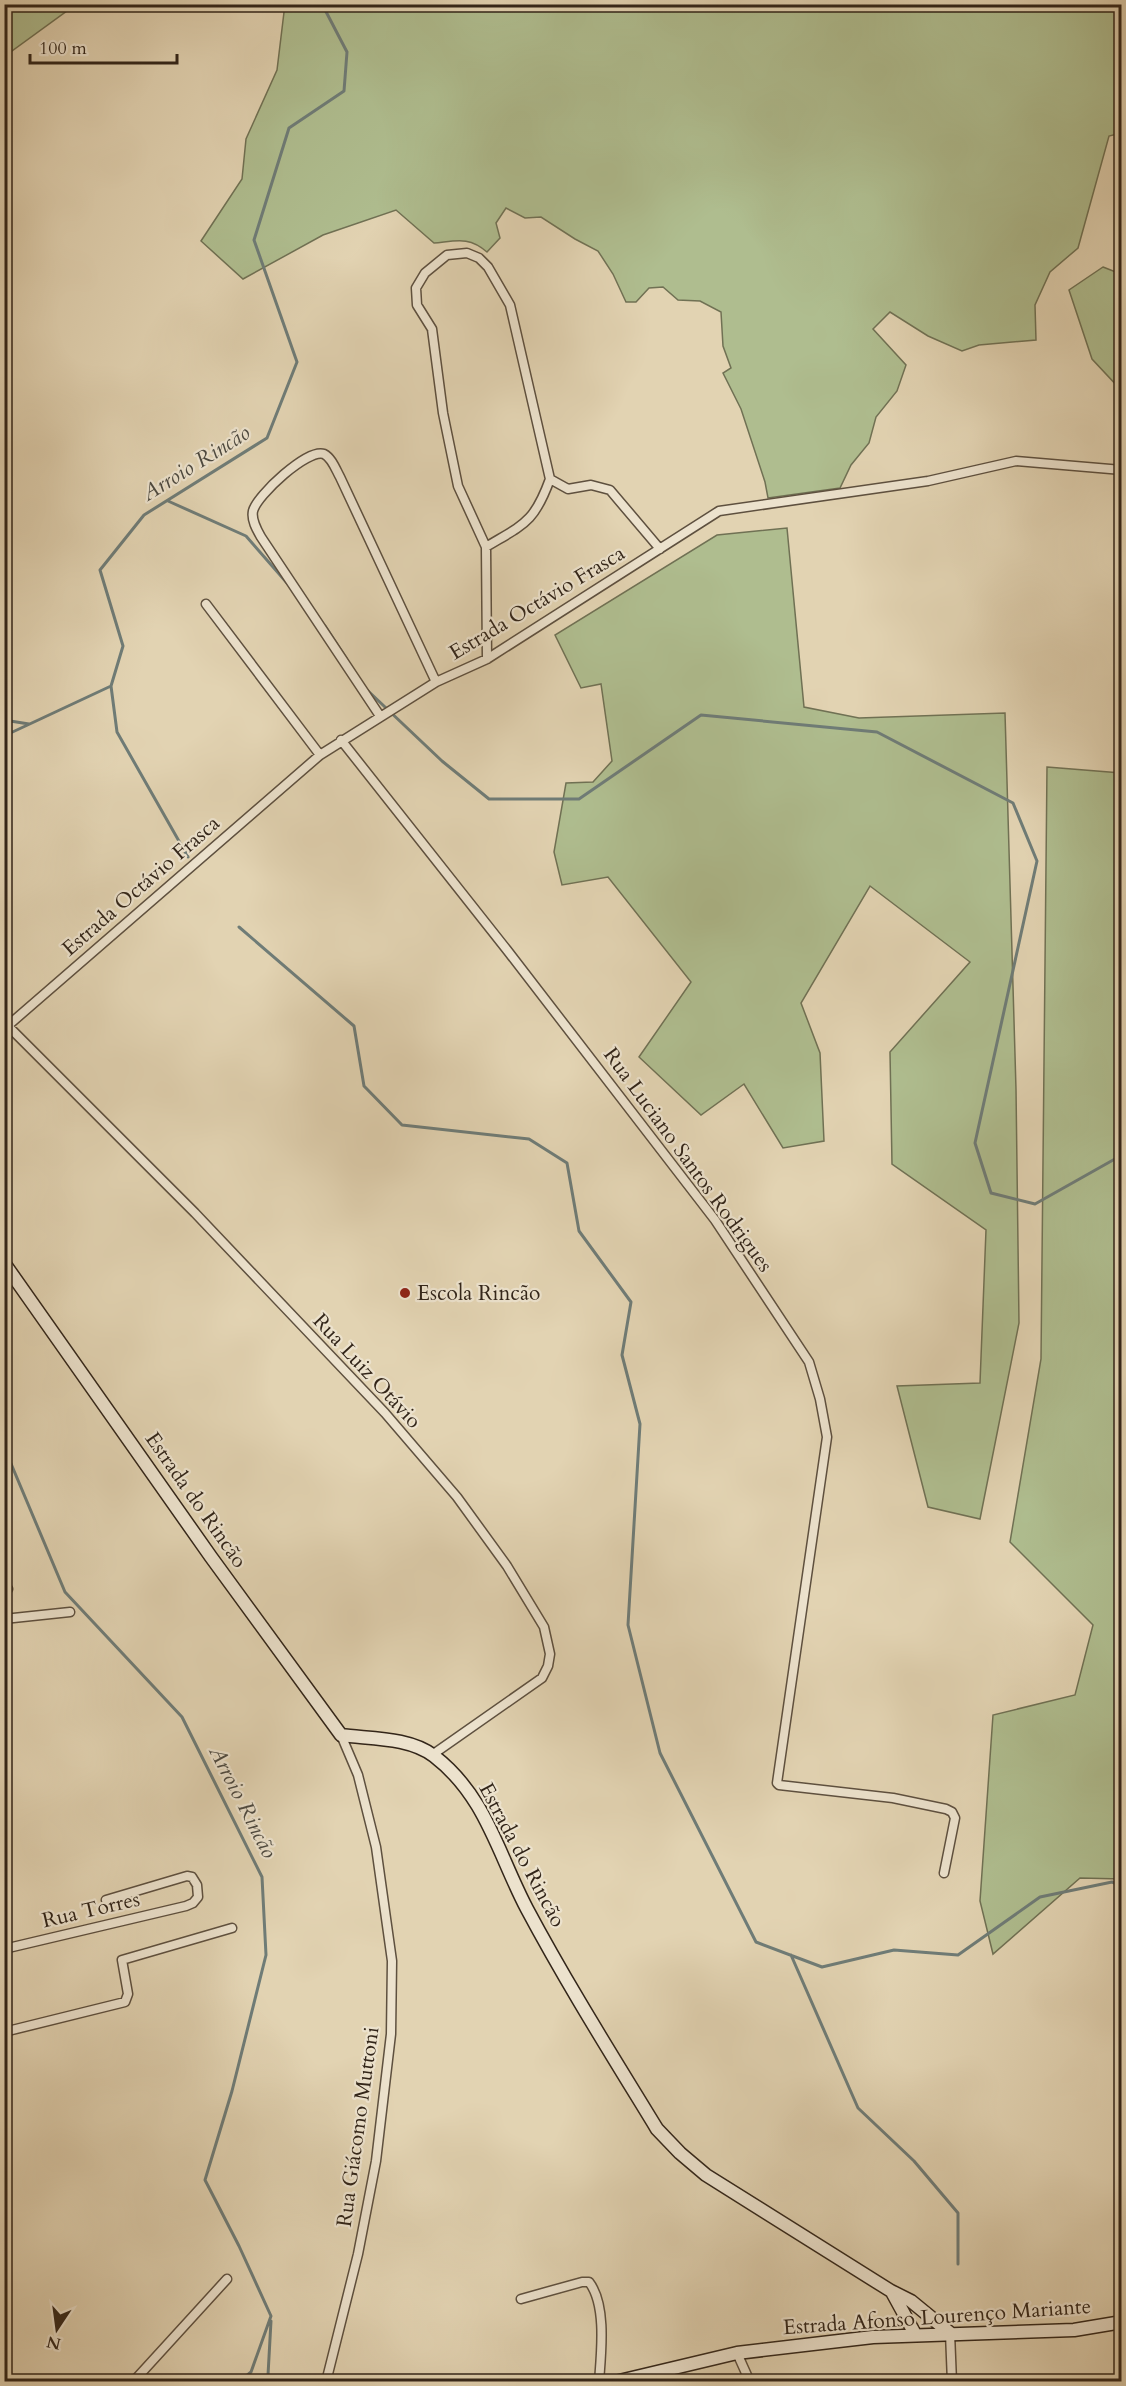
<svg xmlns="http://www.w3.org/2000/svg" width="1126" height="2386" viewBox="0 0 1126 2386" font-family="Cardo,serif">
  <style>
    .green { fill: #afbd8f; stroke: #707154; stroke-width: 1.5 }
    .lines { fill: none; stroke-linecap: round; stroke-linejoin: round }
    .stream { stroke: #6f7c77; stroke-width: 3 }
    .street-casing { stroke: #5e503f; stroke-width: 11 }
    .secondary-casing { stroke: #322519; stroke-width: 15 }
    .street { stroke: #ece2cd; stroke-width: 8 }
    .secondary { stroke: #ece2cd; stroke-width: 12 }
    .poi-dot { fill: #8f2418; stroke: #ece2cd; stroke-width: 2 }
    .labels { text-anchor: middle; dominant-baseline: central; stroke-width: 4.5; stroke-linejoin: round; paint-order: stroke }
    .street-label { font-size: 21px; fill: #322519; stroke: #ece2cd }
    .poi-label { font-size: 21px; fill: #322519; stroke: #ece2cd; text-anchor: start }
    .water-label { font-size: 22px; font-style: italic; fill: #4c4940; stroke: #ece2cd }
  </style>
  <rect width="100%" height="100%" fill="#e2d3b2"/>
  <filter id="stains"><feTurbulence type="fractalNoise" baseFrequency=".00333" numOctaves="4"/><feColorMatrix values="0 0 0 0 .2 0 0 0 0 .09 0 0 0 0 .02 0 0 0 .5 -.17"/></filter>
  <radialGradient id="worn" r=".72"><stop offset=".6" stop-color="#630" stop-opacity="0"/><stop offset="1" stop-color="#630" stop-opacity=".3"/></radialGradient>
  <path class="green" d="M5,4H75V5L5,56Z
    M285,4L1121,5V133L1109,136L1078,248L1050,272L1035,305L1036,340L979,345L962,351L928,336L890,312L873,329L906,365L897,391L876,417L869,443L851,465L840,488L768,498L765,482L741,409L723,373L731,368L723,346L721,312L700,301L678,300L663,287L649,288L636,302H626L613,274L598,251L575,239L541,217L525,218L506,208L496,223L500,238L487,252C469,236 456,241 434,243L396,210L323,235L243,279L201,241L242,179L246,139L277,70Z
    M1103,267L1121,274V390L1092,359L1069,290Z
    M787,528L804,707L859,718L1005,713L1016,1089L1019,1323L980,1519L928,1507L897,1386L980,1383L986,1230L892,1164L890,1052L970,962L870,886L801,1003L820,1053L824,1141L783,1148L744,1084L701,1115L639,1057L691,982L608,877L562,885L554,852L566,783L593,782L612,761L601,684L581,688L555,635L717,535Z
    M1047,767L1121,773L1122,1879L1080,1878L993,1954L980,1901L993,1715L1075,1695L1093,1625L1010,1542L1041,1359Z"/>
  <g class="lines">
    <path class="stream" d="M168,501L246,536L287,583
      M325,626L346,658
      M111,686L117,732L188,857
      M366,689L442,761L489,799H579L701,715L877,732L1013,803L1037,861L975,1143L991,1193L1035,1204L1122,1155
      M4,720L29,724
      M4,736L111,686L123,646L100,570L144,515L267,438L297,362L254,240L289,128L344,91L347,52L322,4
      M239,927L354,1026L364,1086L402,1125L529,1139L567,1163L579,1231L631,1302L622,1355L640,1424L628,1625L660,1753L756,1942L822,1967L894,1950L958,1955L1040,1897L1112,1882L1122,1886
      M4,1447L65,1592L182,1717L262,1877L266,1955L232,2091L205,2180L239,2246L271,2316L251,2372L239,2382
      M791,1955L858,2108L914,2161L958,2213V2264
      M271,2321L268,2375L271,2382"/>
    <g class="street-casing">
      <path id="street" d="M486,547C524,524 534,523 550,479
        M206,604L320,755
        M487,659L486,547L458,486L443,413L432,329L417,305L416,288L425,273L447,255L467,253L479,258L488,267L510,305L550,479L568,489L591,485L610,490L660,549
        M380,716L261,537C257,530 251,520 253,511C257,495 308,448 324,454C332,458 336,470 340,477L436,682
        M341,740L507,950L715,1220L809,1362L820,1399L827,1437L777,1783L779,1785L893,1798L946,1809L952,1812L955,1818L944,1873
        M8,1026L195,1213L385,1413L457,1497L507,1566L544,1627L550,1654L548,1666L542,1678L432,1755
        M4,1029L320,755L436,682L487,659L719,511L928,481L1016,461L1122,470
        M4,1499H5
        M4,1589H8
        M4,1619L70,1612
        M4,1949L186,1906L193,1903L198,1897L197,1885L192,1877L187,1876L106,1900
        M4,2032L125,2002L128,1994L122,1960L232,1928
        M521,2299L582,2282H589C607,2305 601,2354 599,2382
        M950,2333L952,2382
        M737,2353L750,2382
        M133,2382L227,2279
        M326,2382L358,2254L376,2161L391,2034L392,1961L376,1847L358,1775L341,1735"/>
    </g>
    <g class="secondary-casing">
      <path id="secondary" d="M4,1263L211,1557L341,1735C370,1739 409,1737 434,1756C486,1796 498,1854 527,1909C567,1984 613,2057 657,2129L680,2153L706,2175L891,2291L911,2301L950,2333
        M892,2292L915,2334
        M615,2382L737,2353L873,2337L1074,2330L1122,2322"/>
    </g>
    <use href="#street" class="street"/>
    <use href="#secondary" class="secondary"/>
  </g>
  <circle class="poi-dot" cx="405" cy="1293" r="6"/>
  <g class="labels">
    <g class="street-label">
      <text transform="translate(537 603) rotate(-31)">Estrada Octávio Frasca</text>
      <text transform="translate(141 886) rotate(-41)">Estrada Octávio Frasca</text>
      <text transform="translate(688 1160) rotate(54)">Rua Luciano Santos Rodrigues</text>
      <text transform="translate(367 1371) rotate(47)">Rua Luiz Otávio</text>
      <text transform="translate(196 1500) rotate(55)">Estrada do Rincão</text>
      <text transform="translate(522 1855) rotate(62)">Estrada do Rincão</text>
      <text transform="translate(91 1910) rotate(-13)">Rua Torres</text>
      <text transform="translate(358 2127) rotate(-82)">Rua Giácomo Muttoni</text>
      <text transform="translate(937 2317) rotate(-4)">Estrada Afonso Lourenço Mariante</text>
    </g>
    <g class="poi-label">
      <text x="417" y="1293">Escola Rincão</text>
    </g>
    <g class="water-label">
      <text transform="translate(196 463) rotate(-32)">Arroio Rincão</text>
      <text transform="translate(243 1802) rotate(63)">Arroio Rincão</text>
    </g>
  </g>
  <rect width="1126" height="2386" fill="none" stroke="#e2d3b2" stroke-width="24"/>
  <rect x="6" y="6" width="1114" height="2374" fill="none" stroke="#322519" stroke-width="3"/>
  <rect x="12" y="12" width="1102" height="2362" fill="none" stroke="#322519" stroke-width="1.5"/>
  <g transform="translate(57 2329) rotate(193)" stroke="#ece2cd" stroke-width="4.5" paint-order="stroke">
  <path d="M0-4.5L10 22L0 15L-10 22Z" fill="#322519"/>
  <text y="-9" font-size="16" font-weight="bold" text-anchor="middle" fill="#322519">N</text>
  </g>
  <path d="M30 54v9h147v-9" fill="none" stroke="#322519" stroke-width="3"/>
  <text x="39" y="54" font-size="18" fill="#322519" stroke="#ece2cd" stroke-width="4.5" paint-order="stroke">100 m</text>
  <rect width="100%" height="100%" filter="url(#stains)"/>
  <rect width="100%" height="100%" fill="url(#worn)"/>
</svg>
